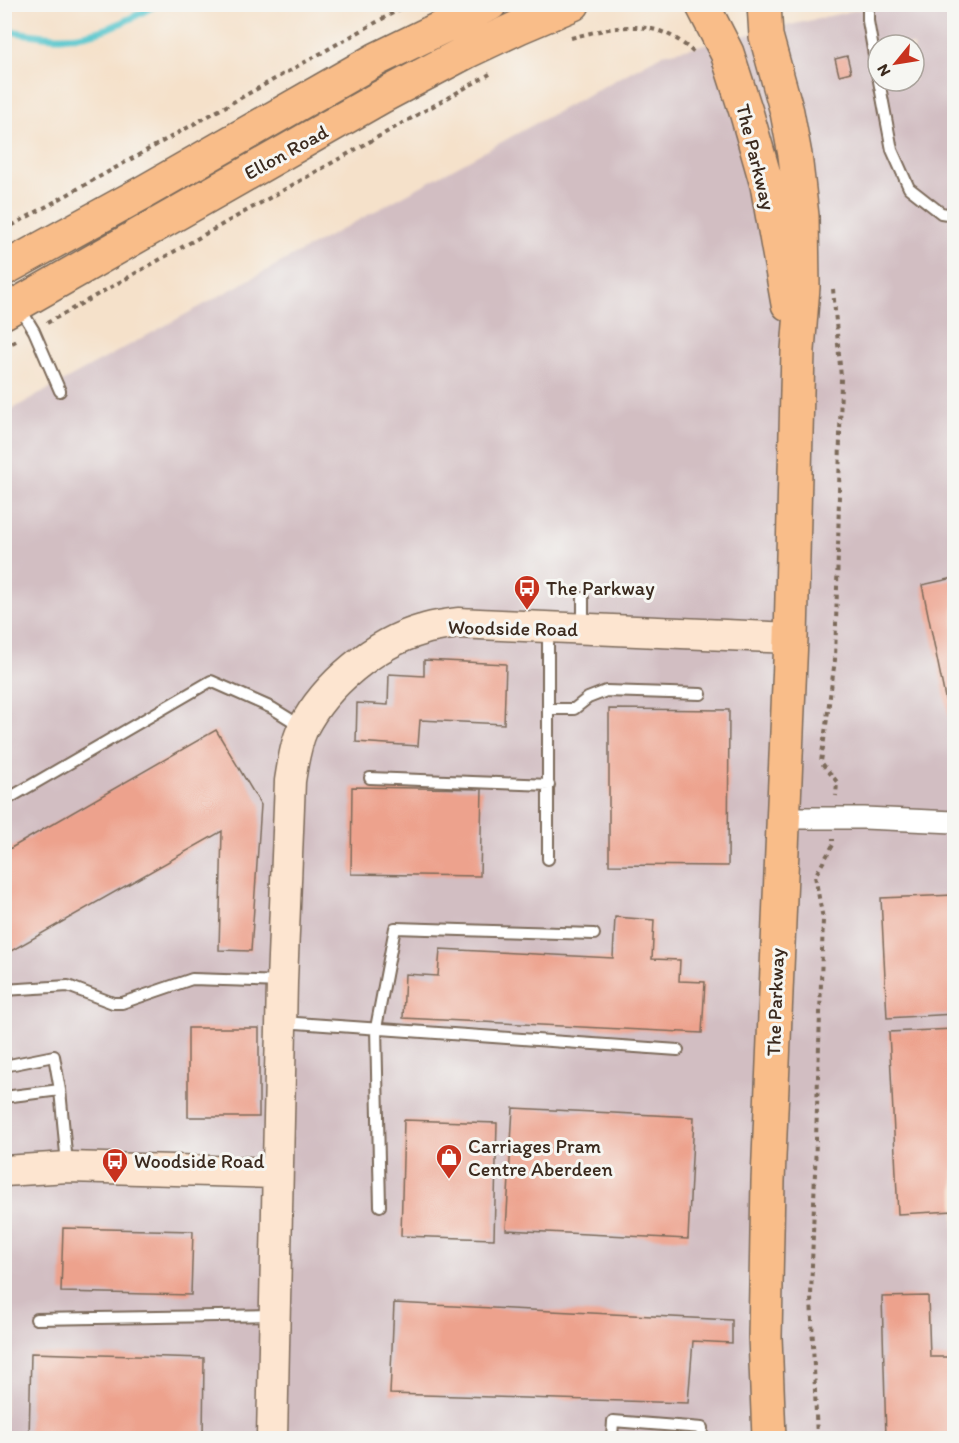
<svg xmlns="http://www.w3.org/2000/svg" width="959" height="1443" viewBox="0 0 959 1443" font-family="Itim,sans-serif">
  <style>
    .industrial { fill: #d2bec2; fill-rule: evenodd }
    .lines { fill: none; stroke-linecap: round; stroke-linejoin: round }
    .stream { stroke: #5ac7ce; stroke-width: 7 }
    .building { fill: #eda28d }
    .lane-casing { stroke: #7c6a5a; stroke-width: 14 }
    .street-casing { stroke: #7c6a5a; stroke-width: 24 }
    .secondary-casing { stroke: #7c6a5a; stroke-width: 33 }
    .primary-casing { stroke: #7c6a5a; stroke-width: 36 }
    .path { stroke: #7c6a5a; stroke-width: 4; stroke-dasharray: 4.5 4.5; stroke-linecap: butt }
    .lane { stroke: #fff; stroke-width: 10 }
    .street { stroke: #fff; stroke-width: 21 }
    .secondary { stroke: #fde5d0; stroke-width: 30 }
    .primary { stroke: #f9bd89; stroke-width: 33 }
    .labels { text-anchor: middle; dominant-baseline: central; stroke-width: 6; stroke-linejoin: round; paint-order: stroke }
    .street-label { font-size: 20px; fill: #3b2a1e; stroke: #f6f6f2 }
    .poi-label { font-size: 20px; fill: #3b2a1e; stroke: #f6f6f2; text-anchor: start }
  </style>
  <rect width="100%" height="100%" fill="#f6f6f2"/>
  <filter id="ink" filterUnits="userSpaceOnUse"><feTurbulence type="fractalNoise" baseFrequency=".0167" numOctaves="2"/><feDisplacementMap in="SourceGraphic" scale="12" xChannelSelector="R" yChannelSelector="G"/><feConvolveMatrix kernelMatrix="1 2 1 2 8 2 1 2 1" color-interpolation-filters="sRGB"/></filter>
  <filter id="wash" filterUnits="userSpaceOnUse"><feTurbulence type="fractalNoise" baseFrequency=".008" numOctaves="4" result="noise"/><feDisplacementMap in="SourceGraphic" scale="24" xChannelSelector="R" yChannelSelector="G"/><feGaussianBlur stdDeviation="1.35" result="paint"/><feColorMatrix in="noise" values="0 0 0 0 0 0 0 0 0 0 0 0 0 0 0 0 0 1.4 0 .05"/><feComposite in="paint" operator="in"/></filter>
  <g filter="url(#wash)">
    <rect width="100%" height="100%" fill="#f5e1ca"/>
    <path class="industrial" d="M878,5H954V1438H5V413L663,54ZM878,45H914V81H878Z"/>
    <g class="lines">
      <path class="stream" d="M4,30C23,33 42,37 60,37C94,38 128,21 157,4"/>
    </g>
    <g id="blocks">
      <path class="building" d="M847,56L851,72L839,75L835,59Z
        M954,578V737H953L922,585Z
        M424,660L506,664L504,724L420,720L418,746L356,742L357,703L388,705L389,674L424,676Z
        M609,709L729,710L728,866L609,865Z
        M216,730L261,805L251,951L219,950L222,831L4,955V852Z
        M352,787L482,789L480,876L351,874Z
        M954,895V1014L887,1018L881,898Z
        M615,917L654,920L652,959L680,960L679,981L705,982L702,1033L403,1018L405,974L438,976L440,949L613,958Z
        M188,1028H259V1117H188Z
        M954,1029V1211L898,1214L889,1032Z
        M513,1108L694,1117L688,1239L506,1230Z
        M404,1120L497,1123L494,1239L401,1236Z
        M63,1228L193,1231L191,1295L61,1292Z
        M928,1296L930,1357H954V1438H886L882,1297Z
        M394,1303L732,1320V1343L693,1341L688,1403L390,1394Z
        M31,1353L204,1358L203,1438H29Z"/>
    </g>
  </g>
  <g filter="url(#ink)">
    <use href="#blocks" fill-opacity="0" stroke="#7c6a5a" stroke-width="1.5"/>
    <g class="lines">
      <g class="lane-casing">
        <path id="lane" d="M868,4V21L878,78
          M879,81L892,150L909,188L941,213L954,215
          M20,308L34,331L60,391
          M583,626V598
          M548,628V859
          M548,709H574L588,698L606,691L701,694
          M370,778L549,785
          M4,801L211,681L272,708L301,726
          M4,990L68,986L113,1003H122L192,979L282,982
          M282,1022L678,1050
          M4,1066L54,1056L60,1090L67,1164
          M4,1097L60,1090
          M380,1206L376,1028L395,928L594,934
          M36,1319L273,1315
          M612,1438L613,1421L702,1428L701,1438"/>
      </g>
      <g class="street-casing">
        <path id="street" d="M783,818H864L954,822"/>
      </g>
      <g class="secondary-casing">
        <path id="secondary" d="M4,1171L68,1167L277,1173
          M272,1438L282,982L290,781C293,763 295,745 303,728C325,685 375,643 422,630C433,626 446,625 458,623L791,638"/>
      </g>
      <g class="primary-casing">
        <path id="primary" d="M702,4L727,53L747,115L767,185L788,304
          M764,4L766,36L787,112L795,155L802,216L803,287L798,350L791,638L768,1181L765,1337L769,1438
          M4,269L144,192L377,59L490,4
          M4,312L381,97L466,52L519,27L573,4"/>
      </g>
      <path class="path" d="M571,38C616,26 656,16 693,52
        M4,230L409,4
        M833,289L841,377L838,551L835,660L821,762L837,782L836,796
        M47,323L490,74
        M4,347L20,339
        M817,1438L811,1297L823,919L815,876L833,845V839"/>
      <use href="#lane" class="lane"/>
      <use href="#street" class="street"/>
      <use href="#secondary" class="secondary"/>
      <use href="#primary" class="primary"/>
    </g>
  </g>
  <defs>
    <g id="bus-pin" transform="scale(1.35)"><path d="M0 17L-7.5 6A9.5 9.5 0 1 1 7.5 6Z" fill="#c8321e" stroke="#f6f6f2"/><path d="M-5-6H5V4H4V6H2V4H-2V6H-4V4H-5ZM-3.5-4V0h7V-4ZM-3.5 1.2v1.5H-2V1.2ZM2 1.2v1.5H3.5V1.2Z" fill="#fff"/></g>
    <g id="shop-pin" transform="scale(1.35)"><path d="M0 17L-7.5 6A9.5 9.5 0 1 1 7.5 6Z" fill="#c8321e" stroke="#f6f6f2"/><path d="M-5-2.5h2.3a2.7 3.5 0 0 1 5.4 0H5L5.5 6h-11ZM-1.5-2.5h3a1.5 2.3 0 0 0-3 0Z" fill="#fff"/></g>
  </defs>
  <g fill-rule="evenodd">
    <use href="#bus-pin" x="527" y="588"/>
    <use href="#shop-pin" x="449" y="1157"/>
    <use href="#bus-pin" x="115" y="1161"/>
  </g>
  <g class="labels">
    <g class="street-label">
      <text transform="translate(286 152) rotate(-29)">Ellon Road</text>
      <text transform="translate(756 157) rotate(76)">The Parkway</text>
      <text transform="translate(513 628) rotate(1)">Woodside Road</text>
      <text transform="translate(775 1002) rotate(-88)">The Parkway</text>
    </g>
    <g class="poi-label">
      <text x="546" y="588">The Parkway</text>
      <text x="468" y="1146">Carriages Pram<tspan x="468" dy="23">Centre Aberdeen</tspan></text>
      <text x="134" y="1161">Woodside Road</text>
    </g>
  </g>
  <rect width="959" height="1443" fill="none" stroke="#f6f6f2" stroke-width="24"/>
  <g transform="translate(896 63) rotate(240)"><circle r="28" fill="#f6f6f2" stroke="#aba49d" stroke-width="1.5"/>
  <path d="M0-4.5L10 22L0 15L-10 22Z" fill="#c8321e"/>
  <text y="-9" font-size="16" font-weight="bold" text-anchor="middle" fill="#3b2a1e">N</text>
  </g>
</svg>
